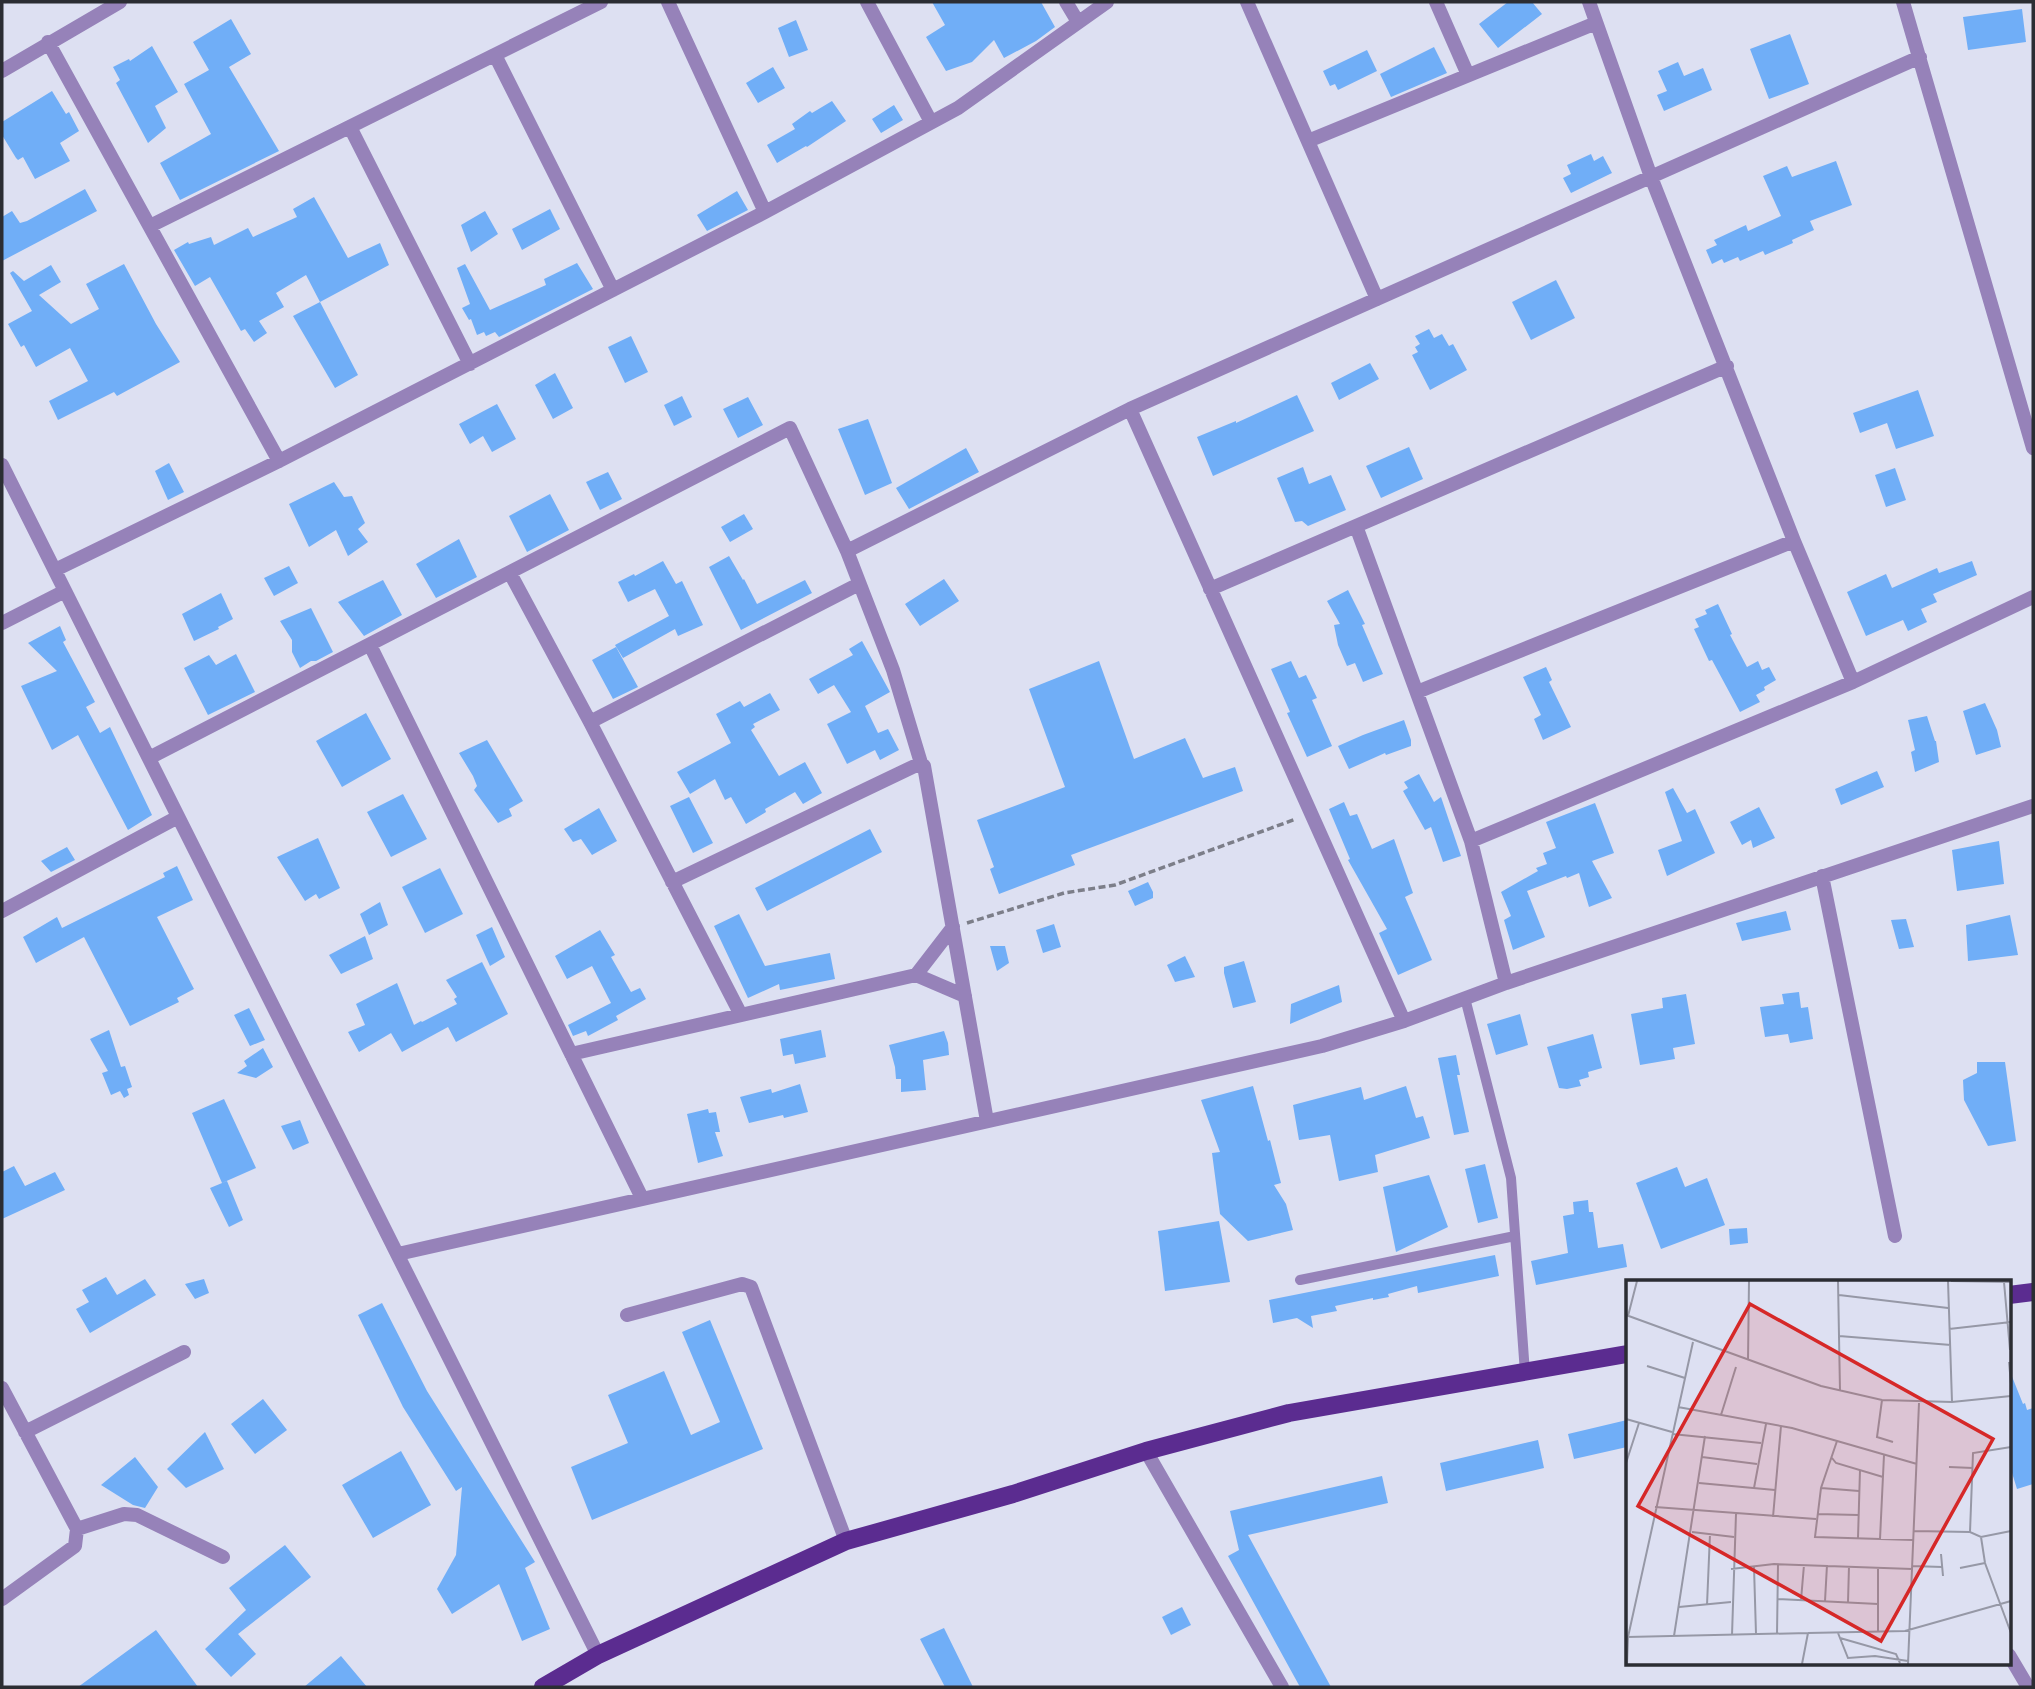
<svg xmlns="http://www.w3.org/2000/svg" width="2035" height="1689" viewBox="0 0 2035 1689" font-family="'DM Sans',sans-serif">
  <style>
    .building { fill: #70aef7 }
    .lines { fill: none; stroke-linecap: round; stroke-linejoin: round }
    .path { stroke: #7c7e89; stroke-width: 3.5; stroke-dasharray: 7 3.5; stroke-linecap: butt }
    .service { stroke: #9682b9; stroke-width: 10 }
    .minor { stroke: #9682b9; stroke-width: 14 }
    .primary { stroke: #5b2c90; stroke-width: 18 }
    .inset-road { fill: none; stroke: #9698a6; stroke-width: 2 }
    .view { fill: #d62828; fill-opacity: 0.15; stroke: #d62828; stroke-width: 3.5 }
    .inset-edge { fill: none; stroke: #2b2d33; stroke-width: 3.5 }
  </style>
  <rect width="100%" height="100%" fill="#dde0f2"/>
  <path class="building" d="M932,2H1041L1055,27L1036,41L1004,58L994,40L972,62L946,71L926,37L945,25Z
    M1508,2H1532L1542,14L1498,48L1479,24Z
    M2022,9L2026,42L1968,50L1963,17Z
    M231,19L251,54L229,67L279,151L180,200L160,163L211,134L184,84L209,70L193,42Z
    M796,20L808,50L789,57L778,28Z
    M1790,34L1809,84L1769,99L1750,49Z
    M152,46L178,92L155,106L166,128L148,143L116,83L120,80L113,67L129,59L130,61Z
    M1434,47L1447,73L1391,97L1380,74Z
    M1367,50L1377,71L1338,90L1335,84L1330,86L1323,71Z
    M1678,62L1684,76L1703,68L1712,90L1664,111L1657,95L1667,91L1658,71Z
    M773,67L785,88L758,103L746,83Z
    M52,91L66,114L69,112L79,131L60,143L70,161L35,179L23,157L18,160L16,158L2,135V122Z
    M832,101L846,121L807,147L806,146L777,163L767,145L795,129L792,124L810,111L812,113Z
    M894,105L903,120L881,133L872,119Z
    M1591,154L1594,161L1603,156L1612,173L1571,193L1563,178L1571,174L1567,165Z
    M1836,161L1852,205L1810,221L1814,230L1792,240L1793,243L1765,255L1763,251L1740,261L1738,257L1724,263L1722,259L1712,264L1706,250L1717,245L1714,240L1746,225L1748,231L1781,216L1763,176L1787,166L1792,177Z
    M85,189L97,211L2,261V217L12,211L20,223L27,221Z
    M737,191L748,210L707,231L697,215Z
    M314,197L348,258L380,243L389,265L320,302L306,275L276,293L284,307L259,321L267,333L254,342L245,329L241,331L210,277L195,286L174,250L188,242L189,244L211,237L214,245L248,228L253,237L297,217L293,209Z
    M550,209L560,229L522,250L512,229Z
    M485,211L498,234L471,252L461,225Z
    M577,263L593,289L499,337L495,332L486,336L484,332L477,335L471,319L469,320L462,308L470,304L457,268L465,264L490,310L546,285L544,279Z
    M124,264L156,324L180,362L117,396L114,392L58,420L49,401L88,381L70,348L36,367L24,345L21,347L8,324L32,311L10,273L13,271L24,281L51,265L61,282L39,295L71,324L99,309L86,284Z
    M1556,280L1575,318L1531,340L1512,302Z
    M320,302L358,375L335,388L293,316Z
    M1429,329L1434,338L1442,334L1449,346L1453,344L1467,370L1430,390L1412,355L1418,352L1415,347L1420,344L1415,336Z
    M631,336L648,372L625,383L608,347Z
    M1370,363L1379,379L1339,400L1331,383Z
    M555,373L573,408L553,419L535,385Z
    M1918,390L1934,436L1896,449L1887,423L1860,433L1853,413Z
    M1297,395L1314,431L1213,476L1197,437L1236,421V423Z
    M682,396L692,417L674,426L664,405Z
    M748,397L763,425L738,438L723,409Z
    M497,404L516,439L492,452L483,436L470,444L459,424Z
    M868,419L892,483L865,495L838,429Z
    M1409,447L1423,479L1381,498L1366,466Z
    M966,448L979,472L909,509L896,488Z
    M169,463L184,492L168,500L155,471Z
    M1303,467L1309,484L1331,475L1346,510L1308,526L1302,521L1295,522L1277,478Z
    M1895,468L1906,500L1886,507L1875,475Z
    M608,472L622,499L600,510L586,482Z
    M334,482L344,497L352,496L365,523L358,529L368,542L348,556L336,530L309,547L289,504Z
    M550,494L569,530L527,552L509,516Z
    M744,514L753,529L730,542L721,527Z
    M459,539L477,577L436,598L416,564Z
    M729,556L743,580L744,579L757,604L805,580L812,593L741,630L709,567Z
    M663,561L676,584L682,581L703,625L678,636L675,629L623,658L615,645L669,616L655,589L628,602L618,582L634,574L635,576Z
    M1972,561L1977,575L1933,594L1937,602L1921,609L1927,622L1908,631L1903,620L1866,636L1847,592L1886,574L1892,588L1937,568L1939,573Z
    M289,566L298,583L274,596L264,578Z
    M944,579L959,601L920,626L905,604Z
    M383,580L402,615L364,636L338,602Z
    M1348,590L1365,624L1362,625L1383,674L1363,682L1355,663L1347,666L1338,645L1334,625L1340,624L1327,601Z
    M221,593L233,619L218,627L219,629L194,641L182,614Z
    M1718,604L1732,634L1730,635L1747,667L1758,661L1762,670L1769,667L1776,680L1764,687L1765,690L1756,695L1760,702L1740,712L1712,660L1709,661L1694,629L1699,627L1695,619L1707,614L1705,610Z
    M311,608L333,652L316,661H311L300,668L292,652V640L280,621Z
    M60,626L66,640L63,642L95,702L86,707L100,733L110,727L152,815L128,830L78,735L52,750L21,686L57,671L28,643Z
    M862,641L890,692L865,706L878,733L888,729L899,750L880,760L875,750L847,764L827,724L851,712L834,685L818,694L809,679L853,655L849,649Z
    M616,647L638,687L613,699L592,660Z
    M236,654L255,692L208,715L184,668L209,655L216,665Z
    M1099,661L1134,759L1185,738L1203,778L1235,767L1243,791L1071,855L1075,865L999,894L990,869L994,867L977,820L1065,787L1029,689Z
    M1291,661L1299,678L1306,675L1317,698L1312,700L1332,746L1307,757L1287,713L1290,712L1271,669Z
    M1546,667L1552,680L1549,682L1571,727L1543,740L1534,719L1541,715L1523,677Z
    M770,693L780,710L753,724L755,727L751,730L779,776L805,762L822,793L803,804L795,792L765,809L766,812L746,824L731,797L725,800L715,779L690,794L677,772L731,743L716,714L740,701L744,707Z
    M1985,703L1997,730L2001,747L1976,755L1963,711Z
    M366,713L391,759L342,787L316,741Z
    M1927,716L1935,741H1936L1939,762L1915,772L1911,752L1915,750L1908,720Z
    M1404,720L1411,740V746L1386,755L1385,753L1349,769L1338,746L1363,735Z
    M487,740L523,801L509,809L512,816L498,823L474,790L477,786L473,776L459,753Z
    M1877,771L1884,787L1841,805L1835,789Z
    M1419,774L1434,802L1441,797L1461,856L1443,862L1431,827L1425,830L1403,791L1408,788L1404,782Z
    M1673,788L1687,813L1695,809L1715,853L1667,876L1658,850L1682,841L1665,792Z
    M403,794L427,839L391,857L367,812Z
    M689,797L713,843L693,853L670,806Z
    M1344,802L1350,816L1357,814L1372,849L1394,839L1413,893L1405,897L1432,960L1398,975L1379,933L1387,929L1348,860L1350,859L1329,809Z
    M1595,803L1614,853L1592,861L1612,898L1589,907L1579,873L1567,878L1566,876L1527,891L1545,937L1513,950L1504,920L1511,916L1501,892L1538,871L1536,868L1547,864L1543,853L1556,848L1546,822Z
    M1759,807L1775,838L1753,848L1751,840L1742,845L1730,822Z
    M599,808L617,841L592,855L581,839L573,842L564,829Z
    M870,829L882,852L767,911L755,888Z
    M318,838L340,888L319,899L316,894L305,901L277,857Z
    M1999,841L2004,884L1957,891L1952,850Z
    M67,847L75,860L51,872L41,861Z
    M177,866L193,900L157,917L194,989L177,998L179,1002L130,1026L84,937L36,963L23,937L57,917L62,928L165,877L163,873Z
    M440,868L463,914L425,933L402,887Z
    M1148,882L1153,892V898L1135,906L1128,891Z
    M380,902L388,925L369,935L360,914Z
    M1786,911L1791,930L1742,941L1736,923Z
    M739,914L765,966L830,953L835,979L780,990L779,984L748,998L714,926Z
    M2010,915L2018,955L1968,961L1966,925Z
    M1906,919L1914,947L1899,949L1891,920Z
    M1054,924L1061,947L1043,953L1036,930Z
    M492,927L505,957L490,966L476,935Z
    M600,930L615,955L611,957L631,992L640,988L646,999L616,1016L618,1020L588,1036L586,1031L573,1036L568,1025L611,1003L592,966L567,979L555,956Z
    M365,936L373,959L341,974L329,955Z
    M990,946H1005L1009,963L997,971Z
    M1185,956L1195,977L1175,982L1167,965Z
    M1244,961L1256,1002L1233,1008L1224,973V967Z
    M482,962L508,1014L456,1042L448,1027L402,1052L391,1033L359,1052L348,1032L365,1025L356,1004L397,983L414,1025L421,1021L422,1022L457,1004L454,999L457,997L446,980Z
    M1339,985L1342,1002L1290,1024L1291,1004Z
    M1799,992L1801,1008L1808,1007L1813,1039L1790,1043L1788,1034L1765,1037L1760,1007L1784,1004L1782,994Z
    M1686,994L1695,1044L1673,1048L1675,1059L1640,1065L1631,1014L1663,1008L1662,998Z
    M249,1008L265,1040L250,1046L234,1015Z
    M1520,1014L1528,1045L1496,1055L1487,1024Z
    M109,1030L121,1067L125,1066L132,1087L127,1089L129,1095L124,1098L120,1091L111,1095L102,1073L108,1071L90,1039Z
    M821,1030L826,1057L795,1064L793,1054L783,1056L780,1039Z
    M944,1031L948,1043L949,1055L923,1060L926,1090L901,1092V1079H896L895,1067L889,1045Z
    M1593,1034L1602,1068L1588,1072L1589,1077L1579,1080L1581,1086L1567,1089L1559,1088L1547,1047Z
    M263,1048L273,1067L256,1078L237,1073L247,1066L244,1061Z
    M1456,1055L1460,1075H1457L1469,1132L1454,1135L1438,1058Z
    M1977,1062H2005L2016,1141L1988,1146L1964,1100L1963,1080L1977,1073Z
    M800,1084L808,1112L784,1118L783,1115L749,1123L740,1097L771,1089L772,1093Z
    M1253,1086L1268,1141L1270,1140L1281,1183L1274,1185L1286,1204L1293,1230L1248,1241L1220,1214L1212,1153L1220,1152L1201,1100Z
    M1406,1086L1416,1118L1423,1116L1430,1138L1375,1155L1378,1172L1339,1181L1330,1135L1299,1140L1293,1105L1361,1087L1364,1100Z
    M224,1099L256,1168L222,1183L192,1113Z
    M708,1109L709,1113L716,1112L720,1132H715L723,1156L698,1163L687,1114Z
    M300,1120L309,1143L293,1150L281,1126Z
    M1485,1164L1498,1218L1478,1223L1465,1169Z
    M14,1166L25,1186L55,1172L65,1190L2,1219V1172Z
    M1677,1167L1685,1187L1707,1178L1725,1225L1661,1249L1636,1183Z
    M1429,1175L1448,1227L1396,1252L1383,1187Z
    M227,1181L243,1220L229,1227L210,1188Z
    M1588,1200L1589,1212H1593L1598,1248L1623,1244L1627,1267L1536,1285L1531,1261L1568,1253L1563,1216L1574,1214L1573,1202Z
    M1219,1221L1230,1282L1165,1291L1158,1231Z
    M1747,1228L1748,1243L1730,1245L1729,1229Z
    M1495,1255L1499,1276L1418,1293L1417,1286L1388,1294L1389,1297L1373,1300V1298L1335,1306L1337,1311L1311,1316L1313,1328L1297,1318L1273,1323L1269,1300Z
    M106,1277L117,1295L145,1279L156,1295L90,1333L76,1309L89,1302L82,1290Z
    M204,1279L209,1293L195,1299L185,1284Z
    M382,1303L427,1391L535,1562L525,1568L550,1629L522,1641L499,1584L452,1614L437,1589L456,1555L462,1487L456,1491L403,1407L358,1315Z
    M710,1320L763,1449L592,1520L571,1467L628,1443L608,1395L664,1371L691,1435L720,1422L682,1332Z
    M2009,1369L2023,1404L2025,1403L2027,1410L2033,1408V1484L2017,1489L2009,1463Z
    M263,1399L287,1430L255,1454L231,1424Z
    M1627,1420V1447L1574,1459L1568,1434Z
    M205,1432L224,1469L186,1488L167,1469Z
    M1538,1440L1544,1468L1446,1491L1440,1463Z
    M401,1451L431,1505L373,1538L342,1485Z
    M135,1457L158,1487L145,1508L133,1505L101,1485Z
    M1382,1476L1388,1503L1248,1535L1331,1687H1300L1228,1556L1239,1550L1230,1511Z
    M285,1545L311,1577L238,1634L256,1654L231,1677L205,1649L246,1610L229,1588Z
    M1182,1607L1191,1625L1171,1635L1162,1617Z
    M944,1628L973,1687H945L920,1639Z
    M156,1630L198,1687H78Z
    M341,1656L367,1687H304Z"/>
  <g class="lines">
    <path class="path" d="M967,923L1064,893L1115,885L1296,819"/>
    <path class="service" d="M1465,998L1511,1178L1525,1373
      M1300,1280L1515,1236"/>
    <path class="minor" d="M668,2L765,212
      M867,2L931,122
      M1066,2L1078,22
      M1247,2L1377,299
      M1436,2L1468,75
      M1589,2L1651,177L1794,541L1853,682
      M1903,2L2033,448
      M48,42L279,461
      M495,55L613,290
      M2,71L120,2
      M350,127L470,364
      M1308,141L1596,23
      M150,226L601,2
      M1130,409L1404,1021
      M2,465L598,1655
      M1356,526L1471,841L1506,983
      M847,551L1130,409L1920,57
      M55,570L279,461L765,212L958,108L1107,2
      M510,573L590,722L741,1015
      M1210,589L1727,366
      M2,623L65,591
      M370,645L642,1198
      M1417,692L1794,541
      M590,722L859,584
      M149,758L790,428L847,551L893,670L921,763L924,766L987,1121
      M1471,841L1853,682L2033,597
      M1822,876L1895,1236
      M672,882L921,763
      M2,911L178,817
      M916,975L953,927
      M571,1054L916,975L965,996
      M398,1254L1322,1046L1404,1021L1506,983L2033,806
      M627,1315L742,1284L751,1287L846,1541
      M2,1388L77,1529L75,1546L2,1599
      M25,1432L184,1352
      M1146,1451L1282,1687
      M77,1529L124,1514L137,1515L223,1557
      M2009,1655L2028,1687"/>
    <path class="primary" d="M2009,1295L2033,1292
      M543,1687L598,1655L846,1541L1013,1494L1146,1451L1289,1413L1627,1354"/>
  </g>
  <g transform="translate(1626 1280)">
    <rect width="385" height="385" fill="#dde0f2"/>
    <path class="inset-road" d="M212,1L214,111M322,1L326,122M325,1L385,2M378,2L384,70M213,15L322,28M0,35L195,106L256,120L326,122L385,116M2,36L11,1M323,49L385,42M213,56L325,65M67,62L2,357L182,353L176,384M122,80L123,1M383,82L385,104M21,86L59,98M256,120L251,157L267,162M52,127L166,148L291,184M95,135L110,87M0,139L46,152M46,154L135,163M211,161L195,208L189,257L287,260M76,177L131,184M206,178L210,183L257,197M0,183L13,143M323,187L347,188M73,203L149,210M128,208L140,144M195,208L233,211M29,227L190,239M191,234L232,235M147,237L155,146M288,251L344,252L355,257L385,251M66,252L108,257M344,252L347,173L385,167M355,257L359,283L385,353M232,258L234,190M254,259L258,175M315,274L317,296M286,286L316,287M128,287L130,354M334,288L359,283M105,289L148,284L286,289M151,319L252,324M175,320L178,285M199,321L201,285M222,322L223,286M81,325L84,254M53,327L105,322M252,352V287M182,353L279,351L385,321M212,353L222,378L249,376L282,381M151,354L152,284M106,355L110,234M48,356L79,156M214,358L270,374L274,383M1,384L2,357M282,384L293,123"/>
    <path class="view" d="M124,24L367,159L255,361L12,226Z"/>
    <rect width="385" height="385" class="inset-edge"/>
  </g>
  <rect width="2035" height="1689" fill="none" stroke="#2b2d33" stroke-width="7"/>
</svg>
